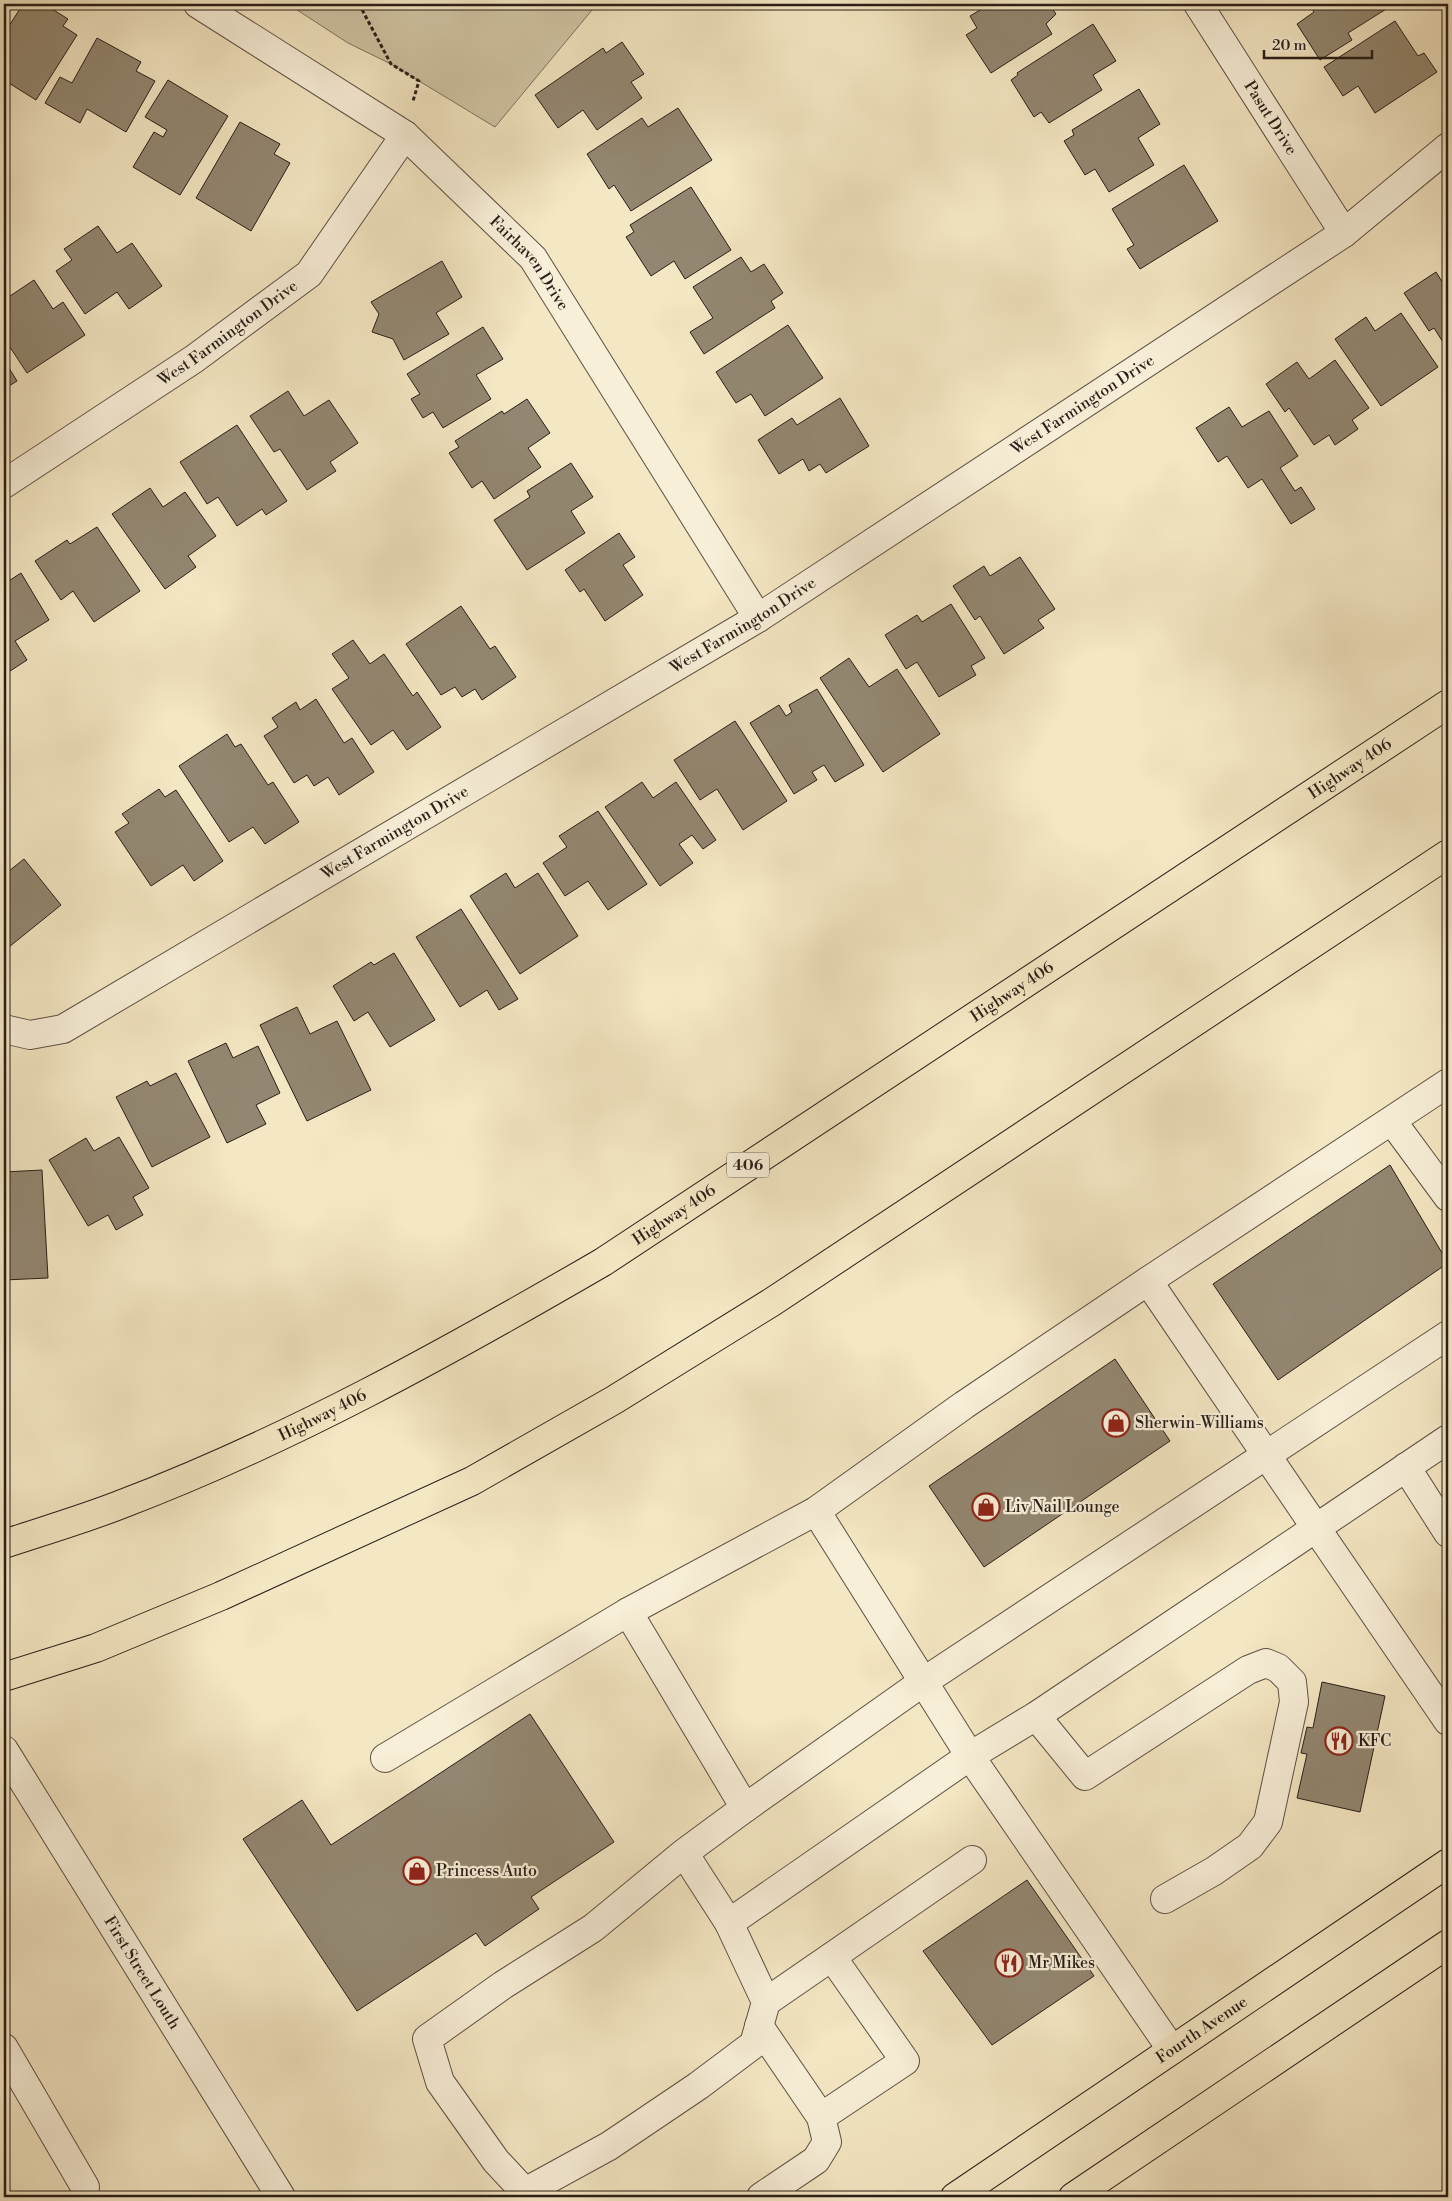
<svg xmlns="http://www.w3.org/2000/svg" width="1452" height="2201" viewBox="0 0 1452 2201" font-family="'Libre Bodoni',serif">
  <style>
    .green { fill: #d1c5a6; stroke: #7d725f }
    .building { fill: #938771; stroke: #291e18 }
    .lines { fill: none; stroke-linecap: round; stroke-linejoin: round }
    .minor-casing { stroke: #5c5043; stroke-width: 30 }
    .major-casing { stroke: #291e18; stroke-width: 30 }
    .highway-casing { stroke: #291e18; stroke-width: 30 }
    .path { stroke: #291e18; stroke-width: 3; stroke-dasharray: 4 2.5; stroke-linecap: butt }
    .minor { stroke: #f8efd8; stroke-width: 28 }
    .major { stroke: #f4e7c3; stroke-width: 28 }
    .highway { stroke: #f4e7c3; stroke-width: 28 }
    .labels { text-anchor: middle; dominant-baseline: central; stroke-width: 4.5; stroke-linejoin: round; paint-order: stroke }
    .shield { fill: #f8efd8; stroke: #675d52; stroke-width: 1 }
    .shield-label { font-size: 15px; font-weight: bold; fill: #291e18 }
    .street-label { font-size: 16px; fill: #291e18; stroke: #f8efd8 }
    .poi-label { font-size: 16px; fill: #291e18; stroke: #f8efd8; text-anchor: start }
  </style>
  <rect width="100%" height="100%" fill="#f4e7c3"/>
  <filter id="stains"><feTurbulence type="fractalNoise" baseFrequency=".004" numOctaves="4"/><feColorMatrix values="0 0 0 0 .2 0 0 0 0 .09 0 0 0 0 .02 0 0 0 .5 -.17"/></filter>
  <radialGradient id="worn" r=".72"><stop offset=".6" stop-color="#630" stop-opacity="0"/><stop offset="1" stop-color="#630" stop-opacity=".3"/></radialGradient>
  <path class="green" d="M288,4H597L495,127L391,64L348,43Z"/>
  <path class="building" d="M23,4H44L68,19L63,26L77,35L36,100L4,80V34Z
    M990,4H1049L1056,14L1046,24L1052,34L991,73L966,35L977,28L970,16Z
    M1317,4H1389L1391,6L1348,33L1352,40L1320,60L1297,24L1314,12L1311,7Z
    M1395,21L1418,56L1424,53L1437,72L1375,113L1358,86L1343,96L1324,67Z
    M1093,24L1116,61L1093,75L1102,90L1049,123L1041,112L1034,117L1011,80L1018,75L1017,73Z
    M97,38L141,62L136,71L155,81L126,132L87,109L80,123L45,103L60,77L72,83Z
    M622,42L644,74L631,82L642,98L597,130L583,110L558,128L535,95L603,48L606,53Z
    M168,80L228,116L180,195L133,167L154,132L163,137L167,130L145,117Z
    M1139,89L1160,124L1138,138L1154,165L1109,192L1095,169L1085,175L1064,141L1074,135L1072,130Z
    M678,108L712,160L631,211L614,185L609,189L587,154L642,118L648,127Z
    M240,122L280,144L274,154L290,163L251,231L196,198Z
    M1184,165L1218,221L1140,269L1127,249L1134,245L1112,209Z
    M691,187L731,250L685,279L674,261L651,276L626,237L634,232L630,225Z
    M98,226L117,253L132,243L162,286L129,309L117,292L85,314L56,271L72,260L64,249Z
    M741,257L751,272L764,264L783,293L771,301L775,308L704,354L690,332L713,318L693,287Z
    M442,261L462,297L436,313L449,334L404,360L393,339L372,332L379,314L371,302Z
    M1436,272L1448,291V350L1434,328L1429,331L1404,293Z
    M34,280L53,309L63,302L85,335L27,373L4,338V300Z
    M1401,313L1438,367L1381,406L1335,339L1366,317L1375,331Z
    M788,325L823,378L765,416L751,394L736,403L716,372Z
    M483,327L503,359L476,375L491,399L443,428L433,412L423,418L411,399L420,394L407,374Z
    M4,360L17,381L4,389Z
    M1335,360L1369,408L1352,420L1358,429L1335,445L1329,435L1314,445L1289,408L1285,412L1266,384L1297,362L1309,379Z
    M288,391L304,416L329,400L358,443L330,462L336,471L307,490L280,449L274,452L250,416Z
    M840,398L869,446L826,473L820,464L809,471L803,459L779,474L758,440L792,418L797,425Z
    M527,399L550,433L528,448L541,467L494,499L482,481L472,488L449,453L459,447L455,441L502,411L504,414Z
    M1229,407L1242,427L1269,411L1298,456L1280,468L1295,491L1301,487L1315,509L1291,524L1262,479L1248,488L1227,456L1218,462L1196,428Z
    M237,425L287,501L266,515L262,509L237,526L218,497L207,504L180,462Z
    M571,463L593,497L571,511L585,533L527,570L494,520L530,497L527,491Z
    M150,488L163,507L185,492L216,536L188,556L196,567L165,589L112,514Z
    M97,527L140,591L94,622L73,591L61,600L35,561L67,540L70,544Z
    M619,533L635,557L623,565L643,595L605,621L584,589L580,592L565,570Z
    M1020,557L1055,609L1038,620L1044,628L1004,654L980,616L975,620L953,586L984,566L990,576Z
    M21,573L49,620L15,641L27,660L4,675V584Z
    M951,604L985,658L971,666L976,675L939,697L917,662L906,669L885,635L917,615L922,622Z
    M461,606L490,649L495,646L516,677L482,700L475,689L462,697L455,687L441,695L406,644Z
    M353,640L370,664L384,654L413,696L417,692L441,727L407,750L393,730L371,745L332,689L349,678L332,654Z
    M849,658L869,687L897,669L940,734L883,772L820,678Z
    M817,689L864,765L835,782L824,765L812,772L817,780L794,794L750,723L779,705L786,716L792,712L789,705Z
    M316,699L344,743L352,738L374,772L339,795L328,777L314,786L307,775L294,783L264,736L278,727L272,718L296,702L300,710Z
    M735,721L787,801L743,830L717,789L700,800L674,760Z
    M227,734L235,747L241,744L268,785L273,782L299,822L265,844L253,827L229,842L179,766Z
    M642,782L653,798L676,782L716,840L703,849L692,835L679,844L693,863L660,886L605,807Z
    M159,789L165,797L176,790L223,861L194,881L183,865L151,886L115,832L129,823L122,814Z
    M598,811L647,884L608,910L588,881L565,896L543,863L567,847L559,836Z
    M4,832L10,840L4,846Z
    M24,859L61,905L4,951V875Z
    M506,873L515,888L538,873L578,936L520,974L470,896Z
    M461,909L518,999L499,1010L487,990L460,1007L416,937Z
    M394,953L435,1020L390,1047L368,1012L354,1021L333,986L371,962L374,965Z
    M297,1007L310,1034L337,1021L371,1090L307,1121L260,1025Z
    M226,1043L233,1058L258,1046L280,1093L256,1105L266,1124L227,1143L188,1061Z
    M176,1073L210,1137L152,1167L116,1097L147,1081L150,1086Z
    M119,1137L149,1188L133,1197L143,1215L116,1230L108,1215L88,1226L49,1160L86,1138L94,1151Z
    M1390,1165L1448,1263L1278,1380L1213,1284Z
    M42,1170L48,1278L4,1280V1172Z
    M1115,1359L1170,1441L984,1567L929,1486Z
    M1322,1682L1385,1696L1360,1812L1297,1798L1307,1754L1301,1753L1307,1727L1313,1728Z
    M530,1714L614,1842L531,1897L539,1909L485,1946L476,1933L357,2011L243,1839L302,1800L331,1845Z
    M1027,1880L1094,1976L992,2045L923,1951Z"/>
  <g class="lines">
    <g class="minor-casing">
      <g id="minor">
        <path id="s1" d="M198,4L405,135L533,258L758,618"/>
        <path id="s2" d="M1198,4L1344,233"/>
        <path id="s3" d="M4,484L194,359L309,274L405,135"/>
        <path id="s4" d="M4,1029L30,1035L63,1029L758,618L1344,233L1448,147"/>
        <path d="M1392,1121L1448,1197"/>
        <path d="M1148,1281L1448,1083"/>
        <path d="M1406,1467L1448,1533"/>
        <path d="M816,1511L970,1756L1172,2050"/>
        <path d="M628,1612L745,1808L684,1853L729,1923L766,2002L754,2044L698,2086L609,2146L525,2192L496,2161L440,2082L427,2039L503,1985L593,1928L684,1853"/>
        <path d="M1036,1716L1085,1776L1248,1670L1266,1663L1278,1668L1292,1682L1294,1702L1268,1822L1250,1846L1214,1871L1165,1899"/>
        <path id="s5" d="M4,1750L281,2197"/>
        <path d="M385,1758L628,1612L816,1511L964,1405L1148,1281L1316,1528L1448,1439"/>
        <path d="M745,1808L923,1682L1448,1335"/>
        <path d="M729,1923L970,1756L1036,1716L1316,1528L1448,1721"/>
        <path d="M766,2002L972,1860"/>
        <path d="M759,2026L821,2117L827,2142L816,2160L761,2197"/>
        <path d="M4,2048L85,2187"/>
        <path d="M821,2117L905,2061L832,1957"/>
      </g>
    </g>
    <g class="major-casing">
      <g id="major">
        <path id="s6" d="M955,2197L1448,1863"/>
        <path d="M1073,2197L1448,1944"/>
      </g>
    </g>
    <g class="highway-casing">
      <g id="highway">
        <path id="s7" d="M4,1544C43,1531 84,1519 122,1504C290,1440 448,1352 603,1262L1448,704"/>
        <path d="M4,1677L96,1648L221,1596L472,1481L614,1400L772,1302L1448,854"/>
      </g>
    </g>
    <path class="path" d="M359,4L391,64L419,81L413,101"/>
    <use href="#minor" class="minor"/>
    <use href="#major" class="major"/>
    <use href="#highway" class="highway"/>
  </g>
  <defs>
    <g id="shop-ring" transform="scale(1.4375)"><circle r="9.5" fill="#f8efd8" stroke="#8f2418" stroke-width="1.5"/><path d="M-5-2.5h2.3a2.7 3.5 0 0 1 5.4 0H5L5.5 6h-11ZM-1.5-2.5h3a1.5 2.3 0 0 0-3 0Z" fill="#8f2418"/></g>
    <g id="restaurant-ring" transform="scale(1.4375)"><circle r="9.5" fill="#f8efd8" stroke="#8f2418" stroke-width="1.5"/><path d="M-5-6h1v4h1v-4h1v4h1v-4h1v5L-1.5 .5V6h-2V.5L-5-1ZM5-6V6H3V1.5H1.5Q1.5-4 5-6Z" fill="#8f2418"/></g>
  </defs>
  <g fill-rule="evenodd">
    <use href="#shop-ring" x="1116" y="1423"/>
    <use href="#shop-ring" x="986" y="1507"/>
    <use href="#restaurant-ring" x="1339" y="1741"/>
    <use href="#shop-ring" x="417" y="1871"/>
    <use href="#restaurant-ring" x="1009" y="1963"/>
  </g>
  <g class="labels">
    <rect class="shield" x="727" y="1152.5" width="42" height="25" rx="4"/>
    <g class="shield-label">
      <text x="748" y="1165">406</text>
    </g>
    <g class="street-label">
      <text stroke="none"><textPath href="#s2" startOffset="135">Pasut Drive</textPath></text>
      <text stroke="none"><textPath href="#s1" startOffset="424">Fairhaven Drive</textPath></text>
      <text stroke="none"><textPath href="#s3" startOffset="270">West Farmington Drive</textPath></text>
      <text stroke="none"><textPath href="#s4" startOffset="1256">West Farmington Drive</textPath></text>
      <text stroke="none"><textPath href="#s4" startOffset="851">West Farmington Drive</textPath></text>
      <text stroke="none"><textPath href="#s7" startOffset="1559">Highway 406</textPath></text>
      <text stroke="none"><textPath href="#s4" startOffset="446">West Farmington Drive</textPath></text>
      <text stroke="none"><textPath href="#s7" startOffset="1154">Highway 406</textPath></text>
      <text stroke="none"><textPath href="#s7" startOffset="749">Highway 406</textPath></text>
      <text stroke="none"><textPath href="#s7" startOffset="344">Highway 406</textPath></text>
      <text stroke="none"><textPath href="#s5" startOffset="262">First Street Louth</textPath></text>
      <text stroke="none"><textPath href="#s6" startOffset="298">Fourth Avenue</textPath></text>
    </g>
    <g class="poi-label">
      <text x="1135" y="1423">Sherwin-Williams</text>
      <text x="1005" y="1507">Liv Nail Lounge</text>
      <text x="1358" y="1741">KFC</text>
      <text x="436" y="1871">Princess Auto</text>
      <text x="1028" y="1963">Mr Mikes</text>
    </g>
  </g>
  <rect width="1452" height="2201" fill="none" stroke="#f4e7c3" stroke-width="20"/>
  <rect x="5" y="5" width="1442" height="2191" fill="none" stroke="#291e18" stroke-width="2.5"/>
  <rect x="10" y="10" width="1432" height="2181" fill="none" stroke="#291e18"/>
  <path d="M1264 50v8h108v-8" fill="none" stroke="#291e18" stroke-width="2.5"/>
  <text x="1272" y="50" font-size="15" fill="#291e18" stroke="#f8efd8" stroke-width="4" paint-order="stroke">20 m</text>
  <rect width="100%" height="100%" filter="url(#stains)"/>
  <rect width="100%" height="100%" fill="url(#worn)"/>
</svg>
